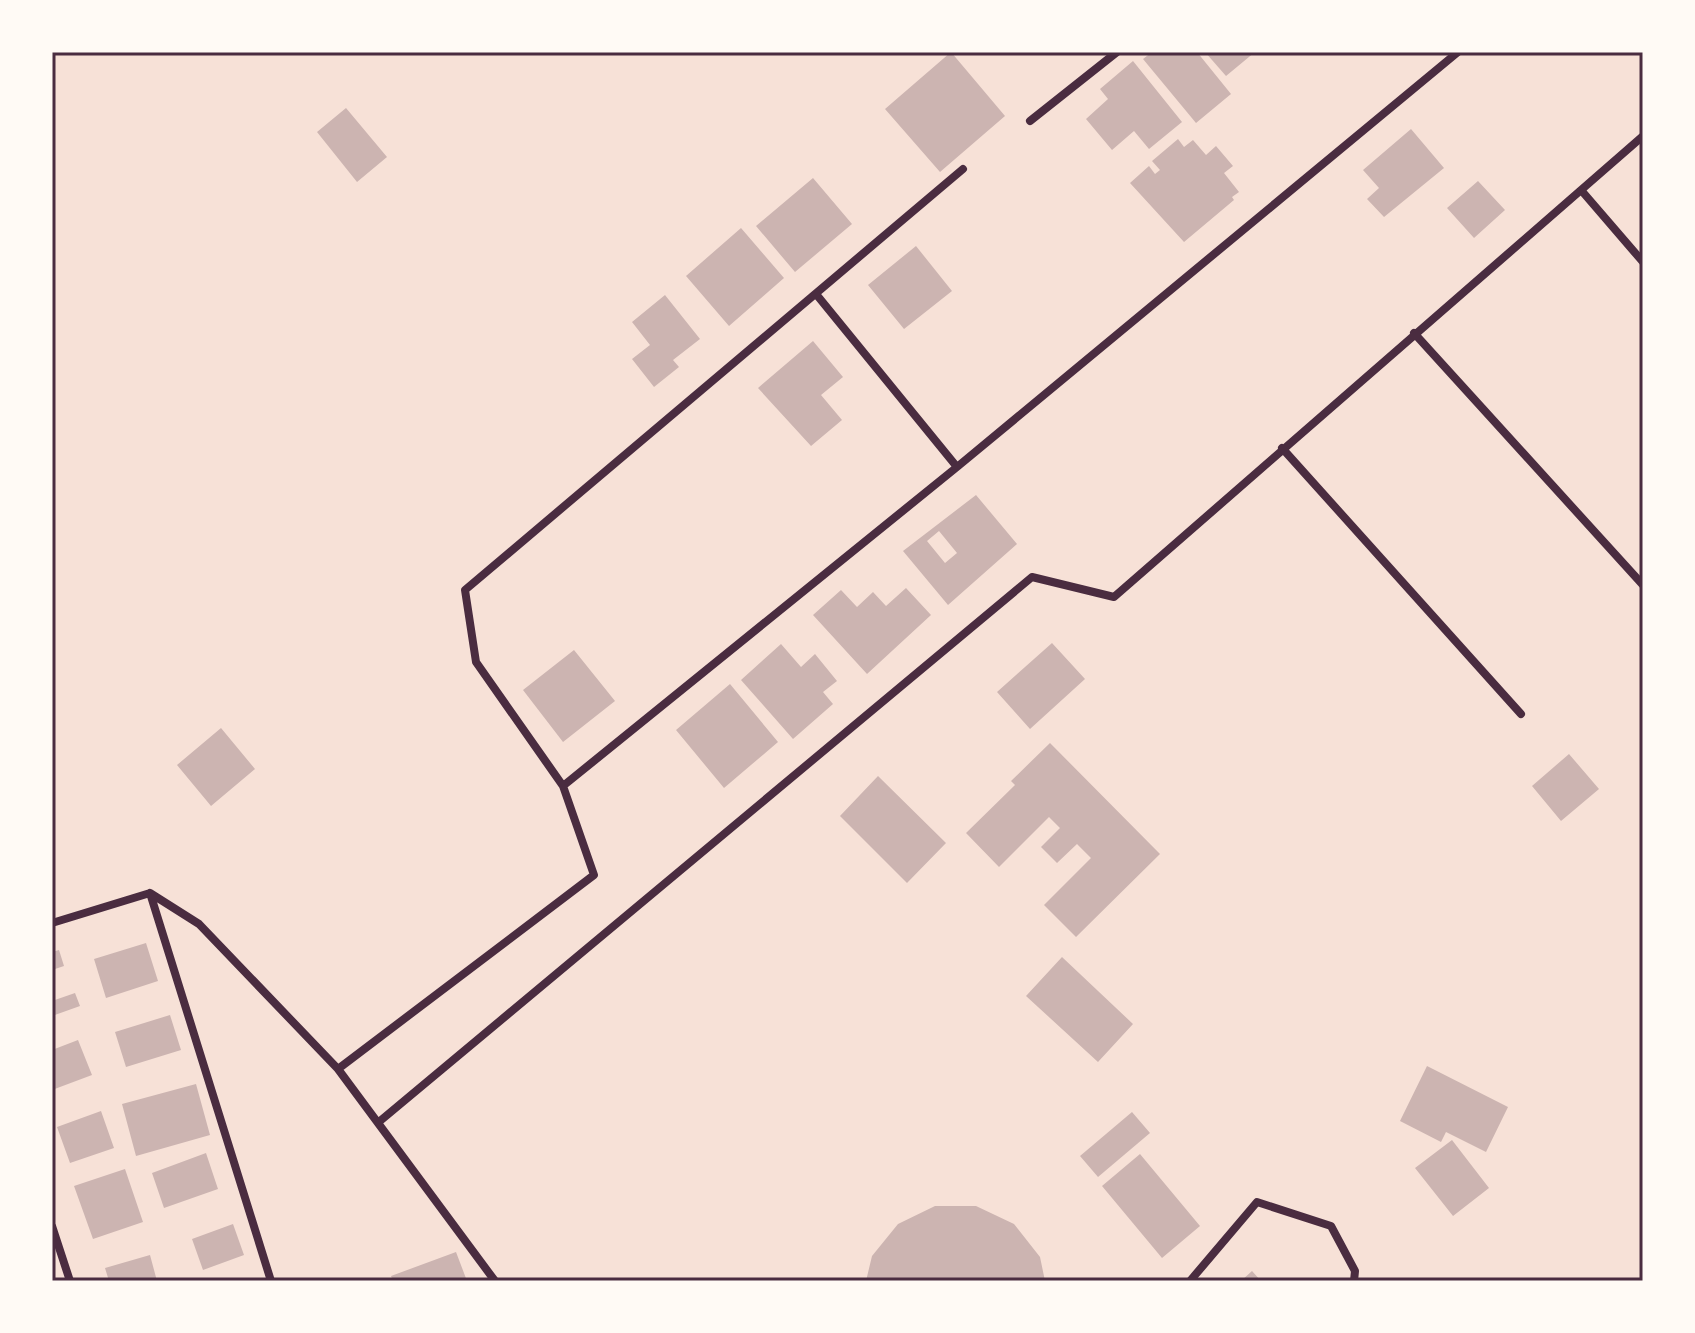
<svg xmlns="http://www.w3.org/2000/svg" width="1695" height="1333" viewBox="0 0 1695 1333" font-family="'Libre Baskerville',serif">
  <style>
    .building { fill: #ccb4b1; fill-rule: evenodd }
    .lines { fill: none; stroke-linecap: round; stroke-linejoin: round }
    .minor { stroke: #4a2c40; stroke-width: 8 }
    .neatline { fill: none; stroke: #4a2c40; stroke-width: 3 }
  </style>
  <rect width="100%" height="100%" fill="#f7e1d7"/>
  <path class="building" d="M951,52L1005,116L940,172L885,109Z
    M1152,52H1197L1231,94L1196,123L1143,59Z
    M1205,52H1255L1226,76Z
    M1133,61L1182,122L1149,149L1134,131L1112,150L1086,119L1108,99L1100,89Z
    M346,108L387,157L357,182L317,132Z
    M1411,129L1444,168L1384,217L1367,199L1379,188L1363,170Z
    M1178,139L1184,147L1193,140L1206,155L1216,146L1233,166L1224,173L1239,192L1232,197L1234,200L1184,242L1130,183L1149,166L1155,174L1160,170L1152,161Z
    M813,178L852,224L795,272L756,226Z
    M1478,181L1505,210L1474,238L1447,208Z
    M741,228L784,278L729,326L686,276Z
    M916,246L952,291L904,329L868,285Z
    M665,295L700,339L673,360L679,367L654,387L632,359L650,345L632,322Z
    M813,341L843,377L821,395L842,420L811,446L758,388Z
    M976,495L1017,544L948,605L903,551ZM939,531L957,553L945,563L927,541Z
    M906,588L931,615L867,674L813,615L841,590L857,607L873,592L886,606Z
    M1052,643L1085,679L1030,729L997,692Z
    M781,644L801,667L815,654L837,681L823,692L833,704L793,739L741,680Z
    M574,650L615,701L563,742L523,690Z
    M730,684L778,742L724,788L676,730Z
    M221,728L255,769L211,806L177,765Z
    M1050,743L1160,854L1076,937L1044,905L1091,858L1077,844L1057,863L1041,847L1060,828L1049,817L999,867L966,833L1015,785L1011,781Z
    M1569,754L1599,789L1561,821L1532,786Z
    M878,776L946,843L907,883L840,816Z
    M146,943L158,981L106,998L94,959Z
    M59,950L64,966L52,970V952Z
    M1062,957L1133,1024L1098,1062L1026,996Z
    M75,993L80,1006L52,1016V1001Z
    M170,1015L181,1050L126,1067L115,1032Z
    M78,1040L92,1075L52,1090V1050Z
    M1427,1066L1508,1107L1486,1152L1446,1132L1441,1142L1400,1121Z
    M196,1084L210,1135L136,1156L122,1104Z
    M101,1111L114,1148L70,1163L57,1127Z
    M1132,1112L1150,1133L1098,1177L1080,1156Z
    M1452,1140L1489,1188L1453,1216L1415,1168Z
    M206,1153L218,1189L164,1208L152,1173Z
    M1140,1154L1200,1226L1162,1258L1102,1186Z
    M125,1169L143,1222L93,1239L74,1186Z
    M935,1206H976L1014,1224L1040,1257L1045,1281H866L872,1256L898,1224Z
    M233,1224L244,1255L203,1270L192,1239Z
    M456,1252L467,1281H393L391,1276Z
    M150,1255L157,1281H109L105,1268Z
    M1252,1271L1261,1281H1241Z"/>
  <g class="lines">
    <path class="minor" d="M1030,121L1117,52
      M1581,190L1643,262
      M816,294L957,467
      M1414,333L1643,585
      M1282,448L1521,714
      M563,786L476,662L465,590L963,169
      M150,893L199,924L338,1069L495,1281
      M52,923L150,893L271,1281
      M338,1069L594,875L563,786L957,467L1458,52
      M380,1121L1032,577L1114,597L1643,136
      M52,1226L70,1281
      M1190,1281L1257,1202L1331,1226L1355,1271L1354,1281"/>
  </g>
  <rect width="1695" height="1333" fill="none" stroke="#fffaf5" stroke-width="108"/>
  <rect x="54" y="54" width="1587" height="1225" class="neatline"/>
</svg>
